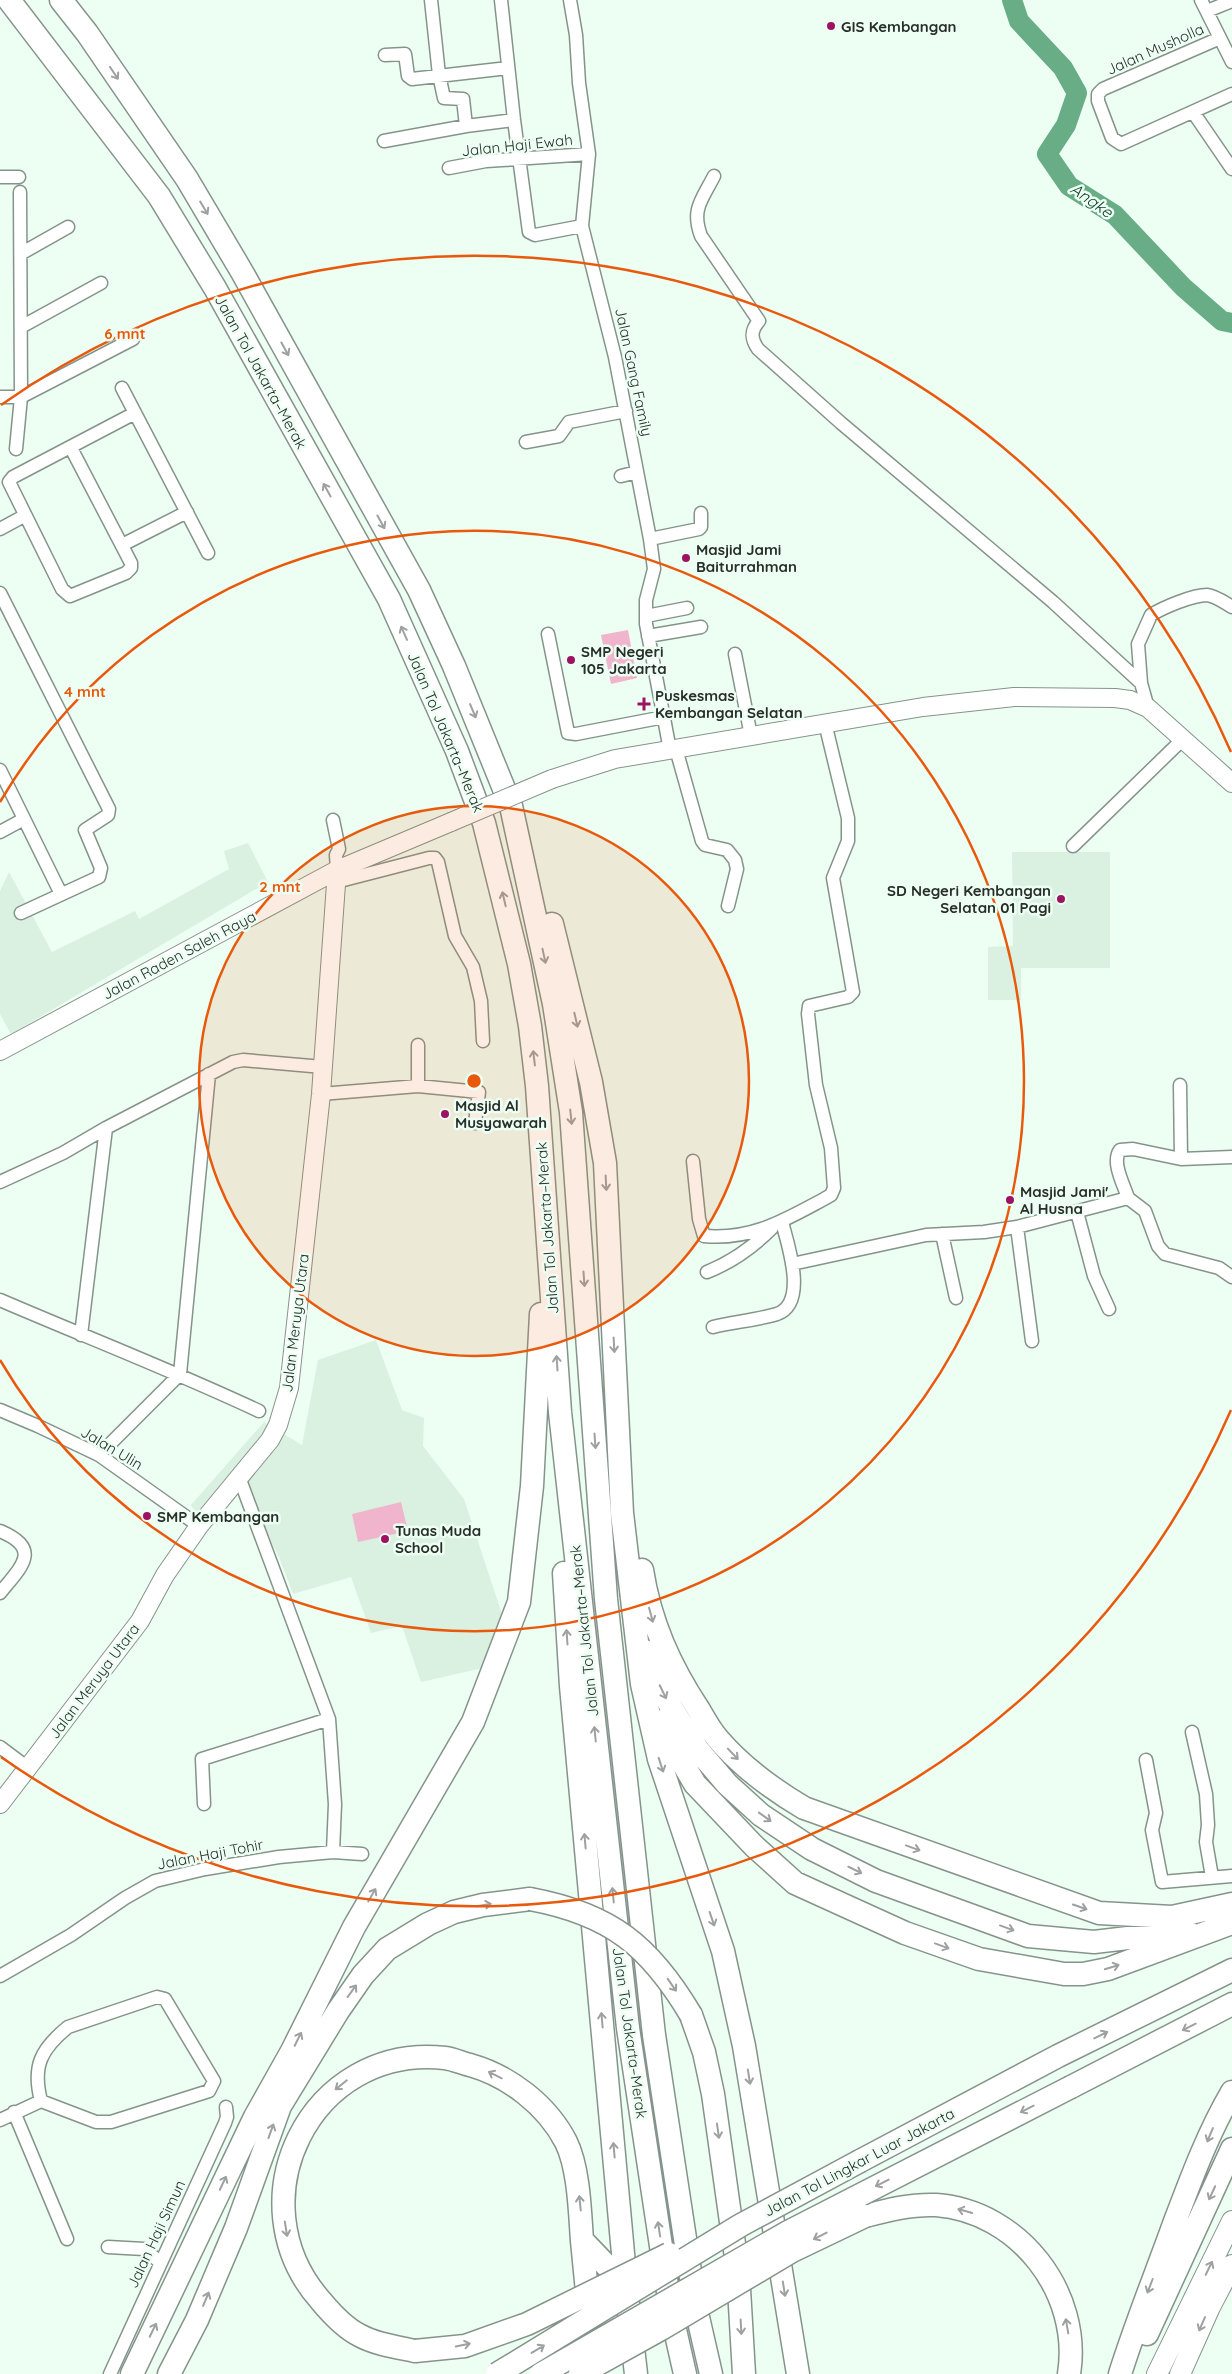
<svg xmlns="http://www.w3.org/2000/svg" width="1232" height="2374" viewBox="0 0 1232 2374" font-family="Quicksand,sans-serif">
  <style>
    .built { fill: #daf1e2 }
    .green { fill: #f0b5cc }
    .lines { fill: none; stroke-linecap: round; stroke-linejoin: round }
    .river { stroke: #68ad86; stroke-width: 20 }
    .street-casing { stroke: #85948b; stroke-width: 15 }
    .secondary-casing { stroke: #85948b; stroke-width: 20 }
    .primary-casing { stroke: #85948b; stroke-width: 22 }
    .highway-casing { stroke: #85948b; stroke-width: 25 }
    .street { stroke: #fff; stroke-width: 12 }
    .secondary { stroke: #fff; stroke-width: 18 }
    .primary { stroke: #fff; stroke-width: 20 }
    .highway { stroke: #fff; stroke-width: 22 }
    .secondary-bridge-casing { stroke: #85948b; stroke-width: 20; stroke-linecap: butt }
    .highway-bridge-casing { stroke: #85948b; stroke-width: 25; stroke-linecap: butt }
    .secondary-bridge { stroke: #fff; stroke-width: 18 }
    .highway-bridge { stroke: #fff; stroke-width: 22 }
    .oneway { stroke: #9ea19f }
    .ring { fill: none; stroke: #e8590c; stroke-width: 2.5 }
    .poi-dot { fill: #9e1361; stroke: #edfef3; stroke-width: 2 }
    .labels { text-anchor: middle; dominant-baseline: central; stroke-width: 5; stroke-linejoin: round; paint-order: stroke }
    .poi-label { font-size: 15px; font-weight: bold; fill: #282e2a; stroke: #edfef3; text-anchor: start }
    .street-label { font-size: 15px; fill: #282e2a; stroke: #edfef3 }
    .water-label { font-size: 16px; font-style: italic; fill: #0b442a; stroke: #edfef3 }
    .centre { fill: #e8590c; stroke: #edfef3; stroke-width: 2.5 }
    .ring-label { font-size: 15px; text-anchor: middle; font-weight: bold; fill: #e8590c; stroke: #edfef3; stroke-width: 5; stroke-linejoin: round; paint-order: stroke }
  </style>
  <rect width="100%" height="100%" fill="#edfef3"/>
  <path class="built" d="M248,843L268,882L11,1034L0,1014V891L9,872L52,952L135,911L139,919L229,869L224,851Z
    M1012,852H1110V968H1021V1000H988V947L1013,946Z
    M376,1340L402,1410L424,1418L423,1446L464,1499L502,1614L487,1667L421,1682L402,1626L371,1633L351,1577L293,1594L279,1557L240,1482L203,1525L191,1505L264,1422L302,1445L318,1360Z"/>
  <path class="green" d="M628,630L637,678L611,684L601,635Z
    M401,1502L408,1531L358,1542L352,1514Z"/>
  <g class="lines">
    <path class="river" d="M1012,0L1019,21L1063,68L1077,93L1066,125L1047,154L1069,186L1115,215L1183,287L1222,321L1232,323"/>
    <g class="street-casing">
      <path id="street" d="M431,0L439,75L444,98L463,99L466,126L514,120
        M501,0L514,120L529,232L535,235L582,226
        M570,0L576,35L579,83L589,154L582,226L615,357L650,539L654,569L646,600V624L670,750
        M1201,0L1232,62
        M1207,11L1232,1
        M1220,38L1103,89L1098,94V101L1112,138L1121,144L1232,94
        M385,55L405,54L408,76L412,79L508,68
        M1193,112L1232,169
        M384,141L466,126
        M449,168L486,161L589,154
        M714,176C702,200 691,209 701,236L759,321C750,331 751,339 758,349L841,423L1053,602L1141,683L1148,708
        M0,177H19
        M22,253L68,227
        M21,327L101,283
        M122,388L208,553
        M0,397H21L133,339
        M526,442L559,436L569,422L626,411
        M71,448L131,563V568L126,573L70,596L62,589L9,482L13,477L135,413
        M16,449L21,397L20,192
        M621,476L637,472
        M0,529L24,516
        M650,539L699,529L701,527V513
        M122,545L187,512
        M0,593L109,809L108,815L85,830L101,868L99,877L21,913
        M646,616L687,608
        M548,634L568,733L576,734L664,717
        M648,636L701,627
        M735,654L751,736
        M1141,683L1138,644L1151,615C1164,607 1193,595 1207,595C1216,596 1225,603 1232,607
        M676,749L702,841L705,845L727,850L735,860L737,869L728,906
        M0,770L61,894
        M333,820L339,849L336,855L337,870
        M0,832L24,819
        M1073,846L1183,739
        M336,882L429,858H435L438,862L455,936L473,967L481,1001L483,1041
        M418,1045V1086
        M1180,1085L1181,1159
        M321,1094L418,1086L479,1092L475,1123
        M693,1161L699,1219L704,1236C752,1240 783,1221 824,1199L831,1195L834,1188L831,1148L816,1085L808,1014L809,1006L848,997L853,992L833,878L848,841V818L825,723
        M0,1182L63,1153L106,1128L233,1062L243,1060L323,1067
        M1128,1198C1124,1185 1111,1162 1120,1150L1133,1149L1181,1159L1232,1157
        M1128,1198L1145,1211L1158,1246L1165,1254L1219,1268L1232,1277
        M1077,1212L1094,1276L1109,1309
        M1017,1227L1032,1341
        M942,1234L956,1298
        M792,1264L926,1235L984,1232L1017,1227L1128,1198
        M707,1272C732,1262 753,1247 772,1228
        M0,1300C86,1337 174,1371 259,1411
        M713,1327C734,1322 757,1320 777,1314C808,1303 788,1245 782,1222
        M81,1335L106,1128
        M0,1410L38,1426L99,1455L199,1526
        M99,1455L180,1374L209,1074
        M239,1477L329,1719L335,1804L333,1852
        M0,1531C43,1549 21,1567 0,1593
        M1192,1732L1206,1794L1208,1825L1206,1842L1212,1877
        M0,1747L28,1768
        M1146,1760L1156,1813L1152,1830L1162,1882L1232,1876
        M204,1804L202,1759L329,1719
        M0,1976L71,1935L125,1898L155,1881L205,1869L279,1857L333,1852L362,1854
        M14,2112L67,2239
        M0,2120L41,2101L96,2122H111L209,2091L214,2081L165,1999L157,1997L68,2027C41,2049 32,2066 41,2101
        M108,2247L144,2249L161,2263
        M110,2374L225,2123L227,2117L226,2107"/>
    </g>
    <g class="secondary-casing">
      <path id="secondary" d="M552,779L615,759L923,707L1014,697L1115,698L1130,700L1148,708L1232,783
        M0,1051L337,870L451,822
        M0,1804L140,1621L165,1575L199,1526L270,1440L278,1425L289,1388L321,1094L337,870"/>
    </g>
    <g class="primary-casing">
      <path id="primary" d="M1157,2374L1232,2221
        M1180,2374L1210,2307L1232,2265"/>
    </g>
    <g class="highway-casing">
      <path id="highway" d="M9,0L159,196L215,288L389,599L457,751L484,823L519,964L530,1026L537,1086L560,1412L628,2028L671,2312L685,2374
        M61,0L87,33L187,179L242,272L419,590L454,666L511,806L554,1004L571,1112L606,1599L654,2035L695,2304L711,2374
        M552,924L591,1082L605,1163L622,1513L642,1684L659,1759L723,1951L744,2046L798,2374
        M642,1570C650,1622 670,1666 699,1710C705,1720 710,1730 718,1739C742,1767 772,1789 804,1808L1099,1913L1172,1917L1232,1904
        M564,1573L571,1686L626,2286L636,2374
        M645,1651L671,1707L698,1750L727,1784L761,1815L812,1849L876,1881L1028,1936L1094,1942L1187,1931
        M658,1721L695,1784L754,1846L795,1883L905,1933L979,1959L1064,1974H1083L1108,1969L1232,1923
        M691,2015L704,2052L713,2094L738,2272L744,2374
        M1071,2087L1232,2004
        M860,2161L1058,2056L1232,1970
        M865,2216C888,2210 911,2204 936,2205C1019,2211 1082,2293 1069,2374
        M582,2240L626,2286
        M1147,2334L1232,2149
        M415,2351C396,2347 375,2344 359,2335C345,2328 331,2313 321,2301C233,2202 310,2043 445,2058C453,2059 462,2063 470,2065C509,2076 547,2105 566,2142C579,2168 580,2213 582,2241C586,2282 590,2322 594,2363
        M132,2374L255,2117L292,2051L354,1927L473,1722L519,1602L532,1486L541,1314
        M169,2374L197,2320L236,2228L280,2106L338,2011L363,1975L387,1949L428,1924L454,1912L483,1905L530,1899
        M1120,2374C1136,2323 1156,2274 1174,2224C1191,2179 1208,2133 1232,2092"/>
    </g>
    <use href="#street" class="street"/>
    <use href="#secondary" class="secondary"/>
    <use href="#primary" class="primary"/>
    <use href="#highway" class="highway"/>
    <g class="secondary-bridge-casing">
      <path id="secondary-bridge" d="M451,822L552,779"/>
    </g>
    <g class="highway-bridge-casing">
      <path id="highway-bridge" d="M530,1899C611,1914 650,1946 691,2015
        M415,2351L465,2346L527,2324L669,2254
        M497,2374L741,2225L860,2161
        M541,2374L788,2232L1071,2087
        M580,2374L661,2329L792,2251L865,2216"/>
    </g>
    <use href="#secondary-bridge" class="secondary-bridge"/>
    <use href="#highway-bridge" class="highway-bridge"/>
  </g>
  <defs><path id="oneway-shaft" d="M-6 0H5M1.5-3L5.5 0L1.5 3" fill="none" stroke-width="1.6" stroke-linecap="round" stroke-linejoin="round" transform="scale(1.25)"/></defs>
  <g class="oneway">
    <use href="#oneway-shaft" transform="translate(114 73) rotate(56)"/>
    <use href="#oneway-shaft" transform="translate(204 208) rotate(59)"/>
    <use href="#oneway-shaft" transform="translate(285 349) rotate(61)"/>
    <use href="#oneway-shaft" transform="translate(327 490) rotate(-119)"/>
    <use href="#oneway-shaft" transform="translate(381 522) rotate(61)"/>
    <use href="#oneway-shaft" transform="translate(404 633) rotate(-114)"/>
    <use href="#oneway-shaft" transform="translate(473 711) rotate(67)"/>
    <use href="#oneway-shaft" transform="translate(504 899) rotate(-103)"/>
    <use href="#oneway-shaft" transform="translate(544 956) rotate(78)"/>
    <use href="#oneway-shaft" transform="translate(576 1020) rotate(77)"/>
    <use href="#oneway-shaft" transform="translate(534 1058) rotate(-97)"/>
    <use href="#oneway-shaft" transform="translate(571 1117) rotate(84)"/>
    <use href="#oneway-shaft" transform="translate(606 1183) rotate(87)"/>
    <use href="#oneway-shaft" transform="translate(584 1279) rotate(86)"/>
    <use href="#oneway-shaft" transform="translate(614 1345) rotate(87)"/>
    <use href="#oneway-shaft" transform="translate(557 1363) rotate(-94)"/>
    <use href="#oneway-shaft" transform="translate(595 1441) rotate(86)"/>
    <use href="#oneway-shaft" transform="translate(651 1615) rotate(75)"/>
    <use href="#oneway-shaft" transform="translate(567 1637) rotate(-94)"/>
    <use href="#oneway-shaft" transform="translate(663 1692) rotate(64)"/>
    <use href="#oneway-shaft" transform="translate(595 1734) rotate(-96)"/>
    <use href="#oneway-shaft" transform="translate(733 1754) rotate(46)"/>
    <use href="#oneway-shaft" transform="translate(661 1765) rotate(72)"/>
    <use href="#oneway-shaft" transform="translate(765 1817) rotate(36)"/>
    <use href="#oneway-shaft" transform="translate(585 1841) rotate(-95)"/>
    <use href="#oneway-shaft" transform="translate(913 1848) rotate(20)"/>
    <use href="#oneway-shaft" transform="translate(855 1870) rotate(26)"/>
    <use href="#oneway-shaft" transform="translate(372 1895) rotate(-60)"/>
    <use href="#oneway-shaft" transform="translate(613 1895) rotate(-96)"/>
    <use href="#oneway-shaft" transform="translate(484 1905) rotate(-10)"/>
    <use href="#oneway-shaft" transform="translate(1080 1907) rotate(19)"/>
    <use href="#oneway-shaft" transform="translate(712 1919) rotate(71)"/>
    <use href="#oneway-shaft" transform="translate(1007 1928) rotate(20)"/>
    <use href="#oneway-shaft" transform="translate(942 1946) rotate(20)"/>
    <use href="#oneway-shaft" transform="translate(1112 1967) rotate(-17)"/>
    <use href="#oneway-shaft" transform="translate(672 1985) rotate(55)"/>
    <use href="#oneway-shaft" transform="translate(352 1991) rotate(-54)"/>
    <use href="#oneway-shaft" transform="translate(602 2020) rotate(-95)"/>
    <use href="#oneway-shaft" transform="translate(1189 2027) rotate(153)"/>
    <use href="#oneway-shaft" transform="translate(1101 2035) rotate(-26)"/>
    <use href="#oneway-shaft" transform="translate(298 2039) rotate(-64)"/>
    <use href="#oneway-shaft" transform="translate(495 2075) rotate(-153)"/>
    <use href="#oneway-shaft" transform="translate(749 2077) rotate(81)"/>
    <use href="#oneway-shaft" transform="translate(341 2085) rotate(141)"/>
    <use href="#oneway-shaft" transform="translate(1027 2109) rotate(153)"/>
    <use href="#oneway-shaft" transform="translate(271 2131) rotate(-70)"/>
    <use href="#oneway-shaft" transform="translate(718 2131) rotate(82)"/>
    <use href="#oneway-shaft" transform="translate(1210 2135) rotate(113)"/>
    <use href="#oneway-shaft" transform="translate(614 2150) rotate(-95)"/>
    <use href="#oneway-shaft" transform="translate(223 2183) rotate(-65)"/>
    <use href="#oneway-shaft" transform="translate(882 2183) rotate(153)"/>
    <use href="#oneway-shaft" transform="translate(1212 2193) rotate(115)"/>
    <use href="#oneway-shaft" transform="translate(580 2203) rotate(-96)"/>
    <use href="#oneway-shaft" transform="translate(965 2211) rotate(-164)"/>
    <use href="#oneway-shaft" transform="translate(286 2229) rotate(81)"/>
    <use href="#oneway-shaft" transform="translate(659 2229) rotate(-99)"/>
    <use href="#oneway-shaft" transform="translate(820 2236) rotate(153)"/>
    <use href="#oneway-shaft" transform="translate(1209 2268) rotate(-64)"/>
    <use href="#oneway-shaft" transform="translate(1150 2286) rotate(111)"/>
    <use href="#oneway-shaft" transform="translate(784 2289) rotate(81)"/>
    <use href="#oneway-shaft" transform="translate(206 2299) rotate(-67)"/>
    <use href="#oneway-shaft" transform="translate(1202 2324) rotate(114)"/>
    <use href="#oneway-shaft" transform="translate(1067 2326) rotate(-100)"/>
    <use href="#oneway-shaft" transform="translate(741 2327) rotate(87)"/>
    <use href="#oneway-shaft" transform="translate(153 2330) rotate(-64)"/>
    <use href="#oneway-shaft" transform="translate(463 2345) rotate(-11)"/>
    <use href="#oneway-shaft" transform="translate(538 2349) rotate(-31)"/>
  </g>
  <circle cx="474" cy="1081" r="275" fill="#e8590c" fill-opacity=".12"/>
  <g class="ring">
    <circle cx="474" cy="1081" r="275"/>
    <path d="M0 802A550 550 0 1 1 0 1360"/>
    <path d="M1231 1410A825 825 0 0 1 1 1757M1 405A825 825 0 0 1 1231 752"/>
  </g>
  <g class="poi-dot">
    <circle cx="831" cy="26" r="5"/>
    <circle cx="686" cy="558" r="5"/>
    <circle cx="571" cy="660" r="5"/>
    <path d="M641.5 696.5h5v5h5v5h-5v5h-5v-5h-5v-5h5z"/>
    <circle cx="1061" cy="899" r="5"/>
    <circle cx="445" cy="1114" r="5"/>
    <circle cx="1010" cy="1200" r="5"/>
    <circle cx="147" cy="1516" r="5"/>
    <circle cx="385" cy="1539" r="5"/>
  </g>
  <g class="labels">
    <g class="poi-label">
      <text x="841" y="26">GIS Kembangan</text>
      <text x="696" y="549">Masjid Jami<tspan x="696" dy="17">Baiturrahman</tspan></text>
      <text x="581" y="651">SMP Negeri<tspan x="581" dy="17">105 Jakarta</tspan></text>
      <text x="655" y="695">Puskesmas<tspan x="655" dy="17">Kembangan Selatan</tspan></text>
      <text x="1051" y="890" text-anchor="end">SD Negeri Kembangan<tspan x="1051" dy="17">Selatan 01 Pagi</tspan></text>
      <text x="455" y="1105">Masjid Al<tspan x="455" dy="17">Musyawarah</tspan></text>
      <text x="1020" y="1191">Masjid Jami'<tspan x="1020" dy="17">Al Husna</tspan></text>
      <text x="157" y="1516">SMP Kembangan</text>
      <text x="395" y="1530">Tunas Muda<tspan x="395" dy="17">School</tspan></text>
    </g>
    <g class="street-label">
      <text transform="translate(1155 49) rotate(-24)">Jalan Musholla</text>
      <text transform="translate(517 145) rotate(-6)">Jalan Haji Ewah</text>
      <text transform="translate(261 372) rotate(61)">Jalan Tol Jakarta–Merak</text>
      <text transform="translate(634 372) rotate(78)">Jalan Gang Family</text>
      <text transform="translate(446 732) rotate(67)">Jalan Tol Jakarta–Merak</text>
      <text transform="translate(179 955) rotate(-28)">Jalan Raden Saleh Raya</text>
      <text transform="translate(547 1228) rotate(-94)">Jalan Tol Jakarta–Merak</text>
      <text transform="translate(295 1323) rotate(-83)">Jalan Meruya Utara</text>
      <text transform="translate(112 1448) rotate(31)">Jalan Ulin</text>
      <text transform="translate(584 1631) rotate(-96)">Jalan Tol Jakarta–Merak</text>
      <text transform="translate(94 1681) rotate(-53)">Jalan Meruya Utara</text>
      <text transform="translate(210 1854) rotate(-11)">Jalan Haji Tohir</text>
      <text transform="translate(630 2033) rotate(82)">Jalan Tol Jakarta–Merak</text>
      <text transform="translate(859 2162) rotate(-28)">Jalan Tol Lingkar Luar Jakarta</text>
      <text transform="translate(156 2234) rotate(-65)">Jalan Haji Simun</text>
    </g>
    <g class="water-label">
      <text transform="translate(1092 200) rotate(35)">Angke</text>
    </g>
  </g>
  <circle cx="474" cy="1081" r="8" class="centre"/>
  <g class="ring-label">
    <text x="125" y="339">6 mnt</text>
    <text x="85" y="697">4 mnt</text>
    <text x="280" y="892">2 mnt</text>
  </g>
</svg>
